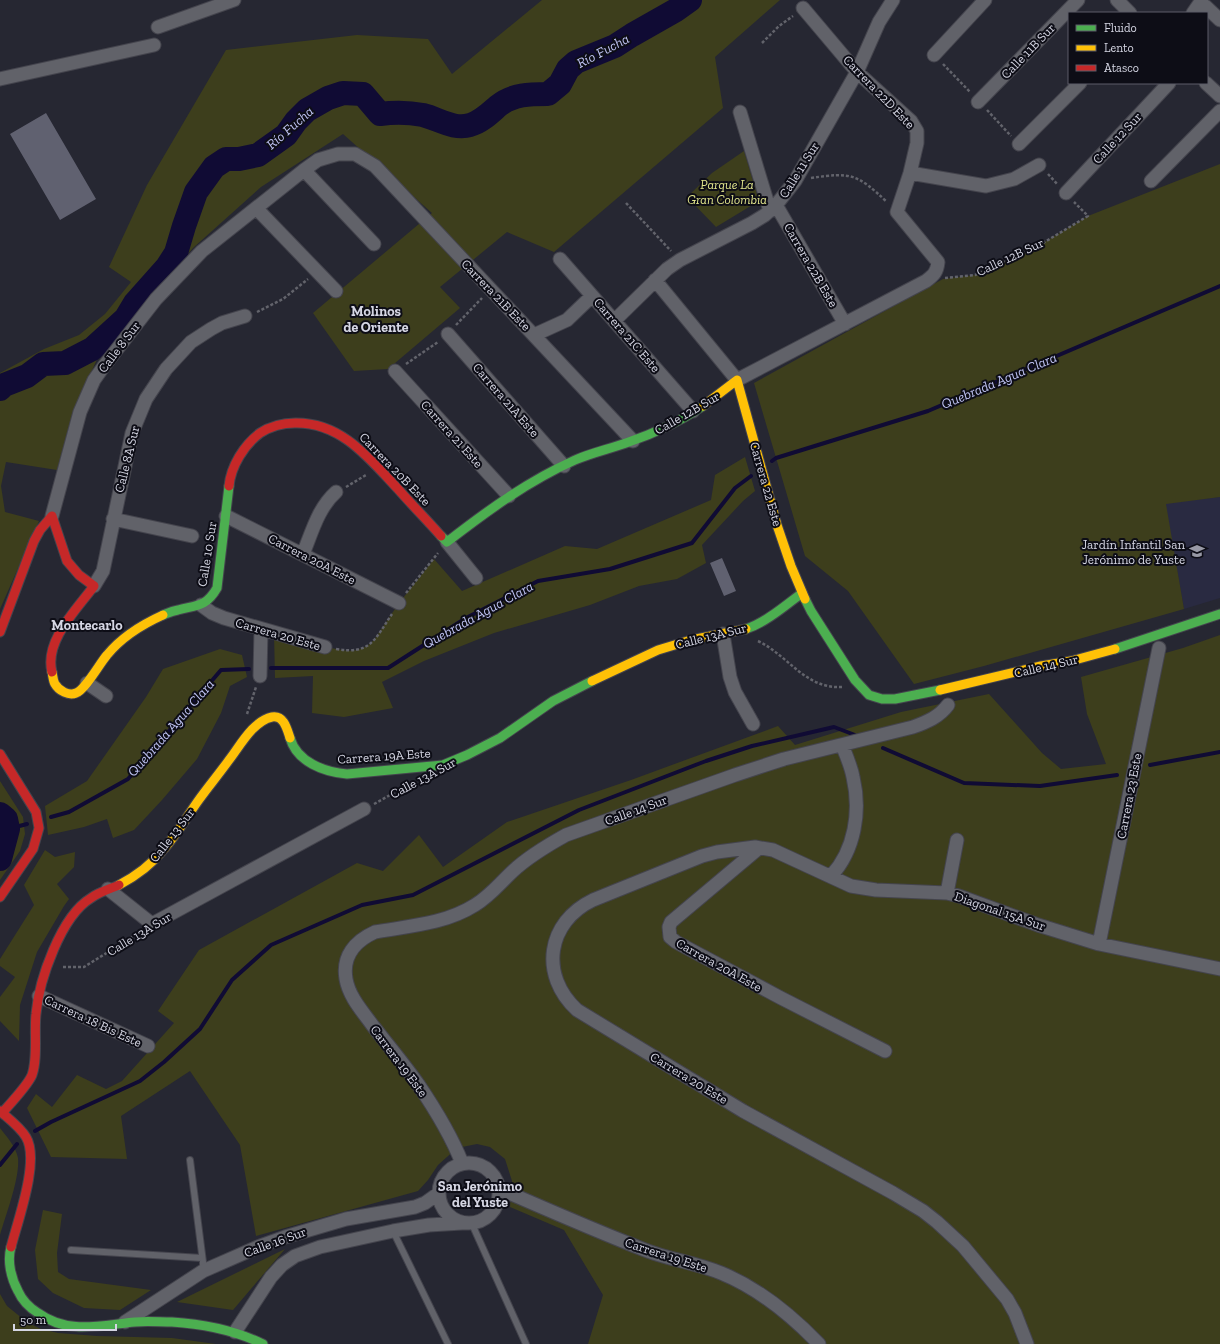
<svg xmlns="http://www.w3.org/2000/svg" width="1220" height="1344" viewBox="0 0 1220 1344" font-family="'Zilla Slab',serif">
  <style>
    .built { fill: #292a41 }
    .green { fill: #3d3e1c }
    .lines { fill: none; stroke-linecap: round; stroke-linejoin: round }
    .stream { stroke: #100b34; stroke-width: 4 }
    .river { stroke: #100b34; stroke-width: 24 }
    .building { fill: #606170 }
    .lane-casing { stroke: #44444d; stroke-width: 8 }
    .street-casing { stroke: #44444d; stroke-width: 15 }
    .fast-casing { stroke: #44444d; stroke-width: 11 }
    .slow-casing { stroke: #44444d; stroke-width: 11 }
    .jam-casing { stroke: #44444d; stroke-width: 11 }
    .path { stroke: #62636b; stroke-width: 2.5; stroke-dasharray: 3 2; stroke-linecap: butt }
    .lane { stroke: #616269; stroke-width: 6 }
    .street { stroke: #616269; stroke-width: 13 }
    .fast { stroke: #4caf50; stroke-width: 9 }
    .slow { stroke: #ffc107; stroke-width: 9 }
    .jam { stroke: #c62828; stroke-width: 9 }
    .labels { text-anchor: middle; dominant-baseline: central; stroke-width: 4; stroke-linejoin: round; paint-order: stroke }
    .street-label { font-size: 13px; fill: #d5d6e3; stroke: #0d0d16 }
    .park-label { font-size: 13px; font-style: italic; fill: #e2e68d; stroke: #0d0d16 }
    .poi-label { font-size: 13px; fill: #d5d6e3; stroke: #0d0d16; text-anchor: end }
    .water-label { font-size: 14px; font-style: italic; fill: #c0c4f4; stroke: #0d0d16 }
    .neighbourhood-label { font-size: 14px; font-weight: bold; fill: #d5d6e3; stroke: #0d0d16 }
  </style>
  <rect width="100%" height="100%" fill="#262732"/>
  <path class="built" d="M1220,497V598L1184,609L1165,503Z"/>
  <path class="green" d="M542,0H780L715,57L723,108L554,252L507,232L440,287L460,308L388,369L354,371L313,313L432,213L343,134L261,187L193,248L98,357L72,415L57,470L6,462L1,486L5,512L39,521L0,609V373L44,349L79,335L105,314L131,282L109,267L147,185L226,50L357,35L428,39L452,74Z
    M744,151L759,201L716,227L687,197L712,173Z
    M1220,164V497L1166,504L1184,609L984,666L914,684L848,591L805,556L754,383L943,279L975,275L1033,249L1088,216Z
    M745,457L755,491L743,501L702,545L706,563L677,579L639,586L590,605L494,633L424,661L382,682L393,708L344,717L312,713L313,676L275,678L274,633L325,647L348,651L358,650L367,646L374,640L399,603L434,559L462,591L565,546L597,549L711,500L715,475Z
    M1220,635V1344H588L603,1295L564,1230L510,1207L512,1181L505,1159L490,1147L477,1144L457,1148L438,1165L428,1180L418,1191L256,1236L240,1145L190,1071L121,1116L127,1159L51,1157L27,1108L36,1094L52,1107L77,1075L106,1089L122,1081L174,1023L158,1011L199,950L357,863L383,871L419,835L443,867L507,822L631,780L778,726L795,745L901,712L989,694L1042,753L1061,769L1106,764L1087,714L1081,677L1183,648Z
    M220,649L242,655L247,677L230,686L221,713L197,759L162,800L134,830L113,838L107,819L84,827L48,835L45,806L87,781L146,697L163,669Z
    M0,781L23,817L25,834L20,851L0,880Z
    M45,850L55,857L75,852L74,867L57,884L69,899L64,906L37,952L20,1005L19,1041L0,1021V997L15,977L0,966V959L34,905L24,885Z
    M0,1128C7,1137 16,1147 18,1158C20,1178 6,1214 0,1235Z
    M43,1210L62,1214L57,1253L58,1272L69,1279L151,1290L120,1310L84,1308L53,1293L38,1279L35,1250Z
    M285,1249L233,1310L177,1302Z
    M0,1294L7,1306L28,1323L41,1329L58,1333L97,1336L172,1338L216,1344H0Z"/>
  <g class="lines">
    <path class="stream" d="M772,461L776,458L928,411L1220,286
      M271,668H388L466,618L538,581L610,569L692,543L735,488L751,476
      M883,748L964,783L1040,786L1117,775
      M1150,765L1220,752
      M51,817L69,812L128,779L221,670L249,669
      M8,829L27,824
      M35,1131L51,1122L140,1081L164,1062L200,1029L232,980L271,945L362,905L413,895L579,810L706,761L752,746L834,727L855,735
      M0,1165L17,1144"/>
    <path class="river" d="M0,389L4,385L27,376L43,364L65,363L92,349L126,318L135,303L167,267L176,253L184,226L196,192L214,167L226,159H239L258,155L286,135L296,121L307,110L328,98L343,93L363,94L380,114C394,112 408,112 423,115C439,119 454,130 470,125C481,122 490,113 498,106C513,94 530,94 548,94L560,84L568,69L576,62L615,46L632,35L676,10L690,0
      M0,814L6,819L8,829L0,859"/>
  </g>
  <path class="building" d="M46,113L96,199L60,220L10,134Z
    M722,558L736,591L724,596L710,563Z"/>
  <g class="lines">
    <g class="lane-casing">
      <path id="lane" d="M190,1160L203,1262V1271
        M472,1224L526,1344
        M393,1231L448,1344
        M71,1250L202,1258"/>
    </g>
    <g class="street-casing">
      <path id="street" d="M1117,0L1130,13
        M1201,2L1220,20
        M1193,13L1202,0
        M158,27L234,0
        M934,55L985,0
        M0,79L154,45
        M1206,83L1220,96
        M978,102L1078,0
        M740,112L770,211
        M1019,144L1080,83
        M304,170L374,244
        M910,173L986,186L1014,179L1039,165
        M1151,181L1220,111
        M1066,193L1169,83
        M776,205L845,324
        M256,208L336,291
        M560,259L693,411
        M655,280L737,380L926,281C934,275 937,272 938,262L897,212L910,173L917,143V131L911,121L857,72L803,8
        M614,321L667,269L680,260L752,223L765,215L776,205L795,181L857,72L879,22L893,0
        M448,334L564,466
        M534,335L567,320L592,296
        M395,371L509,496
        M52,516L80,412L94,380L104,366L156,299L202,251L304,170L318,160L338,154H355L375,166L633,441
        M226,516L399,603
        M113,519L192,536
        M447,542L476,578
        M303,554C312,532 318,508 336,492
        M94,586L103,571L132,433L146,399L166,369L191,342L211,329L222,323L245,316
        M201,605L212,613L224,618L325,647
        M723,634L730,677L735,692L753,724
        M260,676L261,629
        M87,683L106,696
        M759,848L671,922L669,927L670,937L676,942L781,998L885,1051
        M831,876C855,850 861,811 853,777C851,766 846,755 842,745
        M108,889L152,924L364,809
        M947,893L957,840
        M1099,944L1159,648
        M39,996L148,1046
        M439 1193a30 30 0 1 1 60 0a30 30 0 1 1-60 0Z
        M462,1163C451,1135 435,1109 418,1084C404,1064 388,1045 373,1026C363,1012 349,997 346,979C342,956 355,941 375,932C409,926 445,924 475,905C490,896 500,883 513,871C529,856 548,845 566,835L735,775L784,759L913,727C927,722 939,717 948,705
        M500,1189C548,1210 596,1231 645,1250C670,1260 697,1263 721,1273C758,1288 791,1315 819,1344
        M125,1322L203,1271L260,1246L285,1237L346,1219L415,1207L425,1203L439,1193
        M235,1332L271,1277L282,1265L295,1256L320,1247L393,1231L429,1225L462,1223
        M1027,1344L1015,1313L1007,1299L963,1246L937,1222L923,1211L893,1193L743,1111L577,1010C539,975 547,922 593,900L702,856L717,852L755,847L773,850L851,886L876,890L947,893L959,896L1038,925L1099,944L1220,969"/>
    </g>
    <g class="fast-casing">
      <path id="fast" d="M441,536L447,542C487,511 528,481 575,460C591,453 609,449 626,443C653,434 679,422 703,406
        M805,599L811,611L855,680L869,695L882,699H895L940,690
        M163,615C168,613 172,611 178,610C197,605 206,607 217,588L229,486
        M746,629C765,623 786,605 802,593
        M1115,649L1220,614
        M290,738C297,762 324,772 347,774L443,765L467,755L500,738L553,701L592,681
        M11,1247C7,1261 11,1278 18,1291C22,1300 30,1308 38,1313C68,1335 101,1325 135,1322C147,1321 160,1322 172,1322C204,1324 234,1330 263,1344"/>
    </g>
    <g class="slow-casing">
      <path id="slow" d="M703,406L737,380L777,525L791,566L805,599
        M52,672C53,676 53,681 55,684C59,691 69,696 76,693C85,690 100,663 107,655C121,638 143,624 163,615
        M592,681L658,650L691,640L746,629
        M940,690L1041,666L1071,661L1115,649
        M119,885C134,877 151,865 162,851C176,836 186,818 198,801C208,787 219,774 229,760C240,746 253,721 272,717C284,715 287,729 290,738"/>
    </g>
    <g class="jam-casing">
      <path id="jam" d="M229,486C231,466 244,445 260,433C271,426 282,423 295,423C341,422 369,458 398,489C412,505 427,520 441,536
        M0,632L34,541L40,530L52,516L67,561L79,575L94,586C77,609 44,641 52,672
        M0,754L36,812L39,828L33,849L0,897
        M0,1111C9,1119 20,1127 26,1137C40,1160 18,1220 11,1247
        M2,1113C10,1104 28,1085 32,1075C38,1058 34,1032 36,1014C39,980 61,916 91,898C99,892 110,889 119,885"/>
    </g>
    <path class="path" d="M762,43L779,26L793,16
      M943,64L970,92
      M987,110L1011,136
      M1048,174L1058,185
      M811,178C852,172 857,174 887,202
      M626,203L671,251
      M945,278L975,275L1033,249L1088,216L1074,202
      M257,312L283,299L308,279
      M456,325L482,298
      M406,364L438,342
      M346,487L366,475
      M406,593L438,553
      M758,641C789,656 805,689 842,687
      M336,649C371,655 375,639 392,614
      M247,714L256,687
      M374,804L408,785
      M63,967H84L142,931"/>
    <use href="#lane" class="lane"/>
    <use href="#street" class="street"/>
    <use href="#fast" class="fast"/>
    <use href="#slow" class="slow"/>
    <use href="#jam" class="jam"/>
  </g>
  <defs>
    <g id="school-bare" transform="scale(1.2)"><path d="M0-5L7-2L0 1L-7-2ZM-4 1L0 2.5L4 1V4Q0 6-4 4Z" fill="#9899a5" stroke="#0d0d16" stroke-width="2.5" paint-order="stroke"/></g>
  </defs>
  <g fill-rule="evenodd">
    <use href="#school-bare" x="1197" y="551"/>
  </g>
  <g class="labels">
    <g class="street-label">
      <text transform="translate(1028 51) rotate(-46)">Calle 11B Sur</text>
      <text transform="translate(879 92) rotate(46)">Carrera 22D Este</text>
      <text transform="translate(1117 138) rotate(-47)">Calle 12 Sur</text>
      <text transform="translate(799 170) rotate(-58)">Calle 11 Sur</text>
      <text transform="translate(1010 257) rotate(-25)">Calle 12B Sur</text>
      <text transform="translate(811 265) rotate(60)">Carrera 22B Este</text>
      <text transform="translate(496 295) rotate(46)">Carrera 21B Este</text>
      <text transform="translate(627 335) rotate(49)">Carrera 21C Este</text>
      <text transform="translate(119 347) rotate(-53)">Calle 8 Sur</text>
      <text transform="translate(506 400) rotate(49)">Carrera 21A Este</text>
      <text transform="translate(687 413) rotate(-30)">Calle 12B Sur</text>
      <text transform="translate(452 434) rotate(48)">Carrera 21 Este</text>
      <text transform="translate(127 459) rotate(-76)">Calle 8A Sur</text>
      <text transform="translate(395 469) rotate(46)">Carrera 20B Este</text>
      <text transform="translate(766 484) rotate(74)">Carrera 22 Este</text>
      <text transform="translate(207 554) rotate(-81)">Calle 10 Sur</text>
      <text transform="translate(312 559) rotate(27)">Carrera 20A Este</text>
      <text transform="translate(278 634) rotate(16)">Carrera 20 Este</text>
      <text transform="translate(711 636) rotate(-14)">Calle 13A Sur</text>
      <text transform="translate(1046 666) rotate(-13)">Calle 14 Sur</text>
      <text transform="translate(384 756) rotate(-4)">Carrera 19A Este</text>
      <text transform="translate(423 778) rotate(-28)">Calle 13A Sur</text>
      <text transform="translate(1129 796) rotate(-79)">Carrera 23 Este</text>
      <text transform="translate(636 810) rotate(-20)">Calle 14 Sur</text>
      <text transform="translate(172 835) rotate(-52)">Calle 13 Sur</text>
      <text transform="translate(1000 911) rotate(19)">Diagonal 15A Sur</text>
      <text transform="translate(139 934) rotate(-31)">Calle 13A Sur</text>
      <text transform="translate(719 965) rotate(29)">Carrera 20A Este</text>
      <text transform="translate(93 1021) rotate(25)">Carrera 18 Bis Este</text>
      <text transform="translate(399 1061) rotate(53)">Carrera 19 Este</text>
      <text transform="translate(689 1078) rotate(31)">Carrera 20 Este</text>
      <text transform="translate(275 1242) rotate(-20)">Calle 16 Sur</text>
      <text transform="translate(666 1255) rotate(18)">Carrera 19 Este</text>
    </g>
    <g class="park-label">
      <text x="727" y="184">Parque La<tspan x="727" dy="15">Gran Colombia</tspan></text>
    </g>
    <g class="poi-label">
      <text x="1185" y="544">Jardín Infantil San<tspan x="1185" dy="15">Jerónimo de Yuste</tspan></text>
    </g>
    <g class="water-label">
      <text transform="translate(603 51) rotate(-28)">Río Fucha</text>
      <text transform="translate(290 128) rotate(-41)">Río Fucha</text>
      <text transform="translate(999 381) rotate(-23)">Quebrada Agua Clara</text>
      <text transform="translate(478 615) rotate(-29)">Quebrada Agua Clara</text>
      <text transform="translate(171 728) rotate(-49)">Quebrada Agua Clara</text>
    </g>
    <g class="neighbourhood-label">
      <text x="376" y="311">Molinos<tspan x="376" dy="16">de Oriente</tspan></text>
      <text x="87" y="625">Montecarlo</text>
      <text x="480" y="1186">San Jerónimo<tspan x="480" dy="16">del Yuste</tspan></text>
    </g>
  </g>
  <rect x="1068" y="12" width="140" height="72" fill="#0d0d16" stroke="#5d5d68"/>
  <rect x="1076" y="25" width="20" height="6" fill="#4caf50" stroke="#5d5d68"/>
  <text x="1104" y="32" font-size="12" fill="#d5d6e3">Fluido</text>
  <rect x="1076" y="45" width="20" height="6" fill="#ffc107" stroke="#5d5d68"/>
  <text x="1104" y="52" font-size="12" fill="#d5d6e3">Lento</text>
  <rect x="1076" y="65" width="20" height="6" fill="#c62828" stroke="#5d5d68"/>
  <text x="1104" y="72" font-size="12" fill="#d5d6e3">Atasco</text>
  <path d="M14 1324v6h102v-6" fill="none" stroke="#d5d6e3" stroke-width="2"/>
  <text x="20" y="1324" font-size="12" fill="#d5d6e3" stroke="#0d0d16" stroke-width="3" paint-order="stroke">50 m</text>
</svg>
